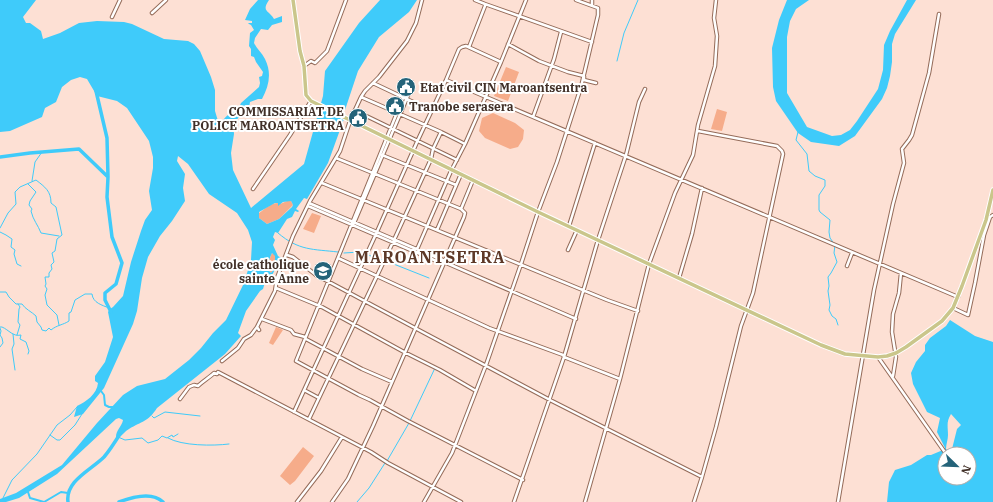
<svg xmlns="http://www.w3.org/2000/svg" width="993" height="502" viewBox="0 0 993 502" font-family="'IBM Plex Serif',serif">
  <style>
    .green { fill: #f6ac8a }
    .water { fill: #3fcbfa; fill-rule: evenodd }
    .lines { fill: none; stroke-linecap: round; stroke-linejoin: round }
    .stream { stroke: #3fcbfa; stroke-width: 1 }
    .canal { stroke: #3fcbfa; stroke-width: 2 }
    .river { stroke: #3fcbfa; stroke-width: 3.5 }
    .minor-casing { stroke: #946b59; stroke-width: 4.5 }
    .major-casing { stroke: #fff; stroke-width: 5.5 }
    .minor { stroke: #fff; stroke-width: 2.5 }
    .major { stroke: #cac68b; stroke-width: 3.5 }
    .labels { text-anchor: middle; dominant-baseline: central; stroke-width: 4; stroke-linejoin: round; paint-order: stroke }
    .poi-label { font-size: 12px; font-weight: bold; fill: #413028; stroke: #fff; text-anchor: start }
    .district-label { font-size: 16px; font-weight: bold; letter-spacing: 1px; fill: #5d3827; stroke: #fff }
  </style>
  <rect width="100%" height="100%" fill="#fde0d4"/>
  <path class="green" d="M506,67L519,72L508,101L494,96Z
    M717,109L727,112L722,131L711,129Z
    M493,113L515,123L524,130L523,139L518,147L510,149L485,138L479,131L482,118Z
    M287,201H291L293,205L279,219L267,224L259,218V213C265,209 271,203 278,203V205Z
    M312,213L321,216L314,233L303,229Z
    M272,253L275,255V268L271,273C266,267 269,260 272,253Z
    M276,327L283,330L273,345L269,343Z
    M303,447L314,456L295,481L290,485L280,476Z"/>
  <path class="water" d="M0,0H36L23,17L26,23H30L41,31L43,39L60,33L79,23L97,21L124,22L132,24L164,39L188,41L194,44L200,51L211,77L215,90V111L218,121L221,123C225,117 230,112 238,110L241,103L259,87L260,83L259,77L262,76L263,72L256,62L254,57L251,56V49L249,46L250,33L254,30L251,25L249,24L248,23H252V21L245,20L250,9L258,0H269C261,12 269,10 274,19L282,16V22L272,25L268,30L261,29L255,38L254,43C257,49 262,53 265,59C272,73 269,86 262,99H258L250,102L249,108L233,123L234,134L231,153L233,170L251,208L304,164L323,96L325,71L359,23L380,0H417L409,12L379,37L358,71L345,110H343L342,113L345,116L328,163L307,199L304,198L296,209L299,211L298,212L295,211L292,217L287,219L278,233L275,232L273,237L275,240L273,245L278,256L281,258L270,279H266L263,289L260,291L246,311L238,333L241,336L225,354L157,408C148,422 142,421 129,429C125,431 123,435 119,437H116C116,430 122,426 123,420L119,418L116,419L57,474L19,498L6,502H0V499L16,493L62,465L97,423L123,395L137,386L165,379L189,360L201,348L213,333L226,320L244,283L251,260L252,242L248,230L237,213L209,194L188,164L178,156L177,161L185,174L183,188L185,201L172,221L160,236L148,257L142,278L137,311L133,324L104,388L83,414L74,417L77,406C86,402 97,394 98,383L95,381V376L105,362L113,337L108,312L110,309L113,307L123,296L131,262L141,231L145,220L152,210L149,191L153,168V157L149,141L127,108L117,101L97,96L87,79L80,77L71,80L62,87L56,102L45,108L42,117L10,131L0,132ZM291,201L293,205L292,207L279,219L267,224L259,218V212L275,203H278V206L283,202ZM272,253L275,256V268L271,273C265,267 269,260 272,253Z
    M787,0H809L796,9L790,21L787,37V93L807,127L832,136L841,135L850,130L857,121L878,89L883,70L884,45L890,31L907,0H916L895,34L892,44V62L890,76L887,88L882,99L855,136L839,146L811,142L798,133L776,101L773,87L772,48L779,20Z
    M950,320L975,336L993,342V502H887L889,482L895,470L911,465L927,455H931L943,450L945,448L937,432L940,418L927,412L913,384L911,373L916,362L925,351V345L930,338L946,326ZM951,414L961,425L957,429L951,453L946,449C946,444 948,440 948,435C948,427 946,422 951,414ZM945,454H969V478H945Z"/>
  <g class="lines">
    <path class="stream" d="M617,61L624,33L638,0
      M798,132L796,140L807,154L809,171L815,176L825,180V186L819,195V210L820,212L830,220L829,232L830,238L835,245L834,253L837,262L831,273L828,277L829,286L828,291L830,305L829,310L832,316L836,319L838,325
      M32,181L35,162L42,152
      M28,184L36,192L30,201L29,205L32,209L31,211C33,220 38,225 41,233L59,236
      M0,228L8,213L16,204L15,192L20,187L36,180C45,187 51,191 51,203L56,207L62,235L57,239L55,251L52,253L54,262L51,265L52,269L49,273V277H45L46,284L45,286L47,289L45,295L47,305L57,315L59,325
      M0,232L6,235L12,239L11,247L15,250L14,254L17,264L21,266
      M278,233C299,251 313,249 338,252
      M344,253L360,252L365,253
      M368,255L382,260
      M386,261L429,278
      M0,292H6L9,297L16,304H22C25,309 32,312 36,316L37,322L41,327L42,330L46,331L49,328L51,330C57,325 63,325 69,321V313L71,312L75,300L85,294H92C93,303 102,305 109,308
      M0,327H2C9,330 13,337 21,335L20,339L26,342L29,351L28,354
      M0,328L1,331L0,335L2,338L3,343L0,347
      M13,334L14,344L12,349L15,370
      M17,335L20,325L18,322L19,309L20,307L18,304
      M152,416L154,418L165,412L200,416
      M410,421L435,368
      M50,435L57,440H60L75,425L82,414
      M118,437L125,440L142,438L148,443L158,440L162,436L167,438L172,435L173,437L178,434
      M168,438C182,446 213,446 229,444
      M387,461L409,423
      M3,498L12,480L37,454L57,425L70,415L77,407
      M357,502L369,488L385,463"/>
    <path class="canal" d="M101,391L104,395L105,405L109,407H114
      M28,492L30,498L44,502L61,492L68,493"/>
    <path class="river" d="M96,91L107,138L108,177
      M0,157L30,153L79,149L108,177L107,197L112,237L122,263L116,284L105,293V300L111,312
      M68,502C65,481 91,470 104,457C110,450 115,442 120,434
      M119,502C132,497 152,491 163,502"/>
    <g class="minor-casing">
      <path id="minor" d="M485,4L592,42
        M592,5V0
        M152,13L166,0
        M112,17L120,0
        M508,44L539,61L568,72L584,76V80L596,83
        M469,47L485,6V4L475,0
        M304,66L311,61L315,63L327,51L346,0
        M446,80L958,297
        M373,83L432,111
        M408,91L405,93L296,361L359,395L370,400L408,421L523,480
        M361,97L441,132L465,144
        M356,111L457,160
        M533,117L554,59L561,32
        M382,155L456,185
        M336,158L461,209
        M322,183L607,300L638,311
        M253,189L290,135L311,101
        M309,203L428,254L443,260L444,262L576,319
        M308,206L441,263L443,262
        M354,223L409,93L408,91
        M569,226L595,143
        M437,230L461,174
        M568,250L577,230
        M287,255L293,257L316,275L415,328L550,400L702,477
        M338,258L489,328L563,355L564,357L620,379
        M412,261L451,171L465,144L501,62L526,0
        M847,266L852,253
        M679,278L692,234L702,188
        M276,288L322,307L404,352L440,370L476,391
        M953,308L968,315L975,283L984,235L990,217L993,215
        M262,319L291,330L294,334L305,337
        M259,330L257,327L275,291L277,278L293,236L310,201L340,151L350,121L361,97L365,91L379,77L407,41L416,23L422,0
        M306,339L362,369L392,382
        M878,357L944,451
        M222,361L238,348L244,339L251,335L257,327
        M893,376L896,357L892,332L893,314L899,293L901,273
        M304,390L319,398
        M180,399L189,387L194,385L198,386C202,382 210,377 214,373L217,374L218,372L371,452L388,463L461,502
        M294,412L376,234L417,142L446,80L459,49L462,47L466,46L501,62
        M309,419L394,240L431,159L433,149L441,132
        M297,502L321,471L342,437
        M332,502L348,479L373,426L464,217L465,213L461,209L473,180
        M424,502L452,453L486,365L521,264L538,212L557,162L581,87L598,15V8L576,0
        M514,502L564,357L598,240L626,155L639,102L645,89
        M585,502L620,379L649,264L675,193L693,155L698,125L715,66L717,36L714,18L716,0
        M694,502L702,477L716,427L741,326L753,293L783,154L782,151L777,146L698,131
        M838,502L874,290L893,204L904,163L902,149L909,140L912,135L929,73L939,14"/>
    </g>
    <g class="major-casing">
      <path id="major" d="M293,0L300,51L304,66L306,95L311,101L538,212L821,345L845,354L878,357L887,356L896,353L906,347L942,321L953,308L962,286L986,220L993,190"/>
    </g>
    <use href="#minor" class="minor"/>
    <use href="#major" class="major"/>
  </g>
  <defs>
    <g id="civic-disc" transform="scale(1)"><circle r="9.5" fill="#246379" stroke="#fff"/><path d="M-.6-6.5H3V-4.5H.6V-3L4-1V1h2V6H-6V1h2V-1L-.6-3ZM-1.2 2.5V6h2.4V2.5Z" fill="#fff"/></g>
    <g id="university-disc" transform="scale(1)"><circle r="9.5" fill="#246379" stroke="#fff"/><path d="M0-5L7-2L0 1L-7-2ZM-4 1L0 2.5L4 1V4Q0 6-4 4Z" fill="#fff"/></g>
  </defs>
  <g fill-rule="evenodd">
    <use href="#civic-disc" x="406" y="87"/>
    <use href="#civic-disc" x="395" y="106"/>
    <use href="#civic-disc" x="358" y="118"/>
    <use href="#university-disc" x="323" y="271"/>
  </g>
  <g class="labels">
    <g class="poi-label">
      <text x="420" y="87">Etat civil CIN Maroantsentra</text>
      <text x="409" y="106">Tranobe serasera</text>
      <text x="344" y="111" text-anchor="end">COMMISSARIAT DE<tspan x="344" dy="14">POLICE MAROANTSETRA</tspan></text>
      <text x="309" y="264" text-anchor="end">école catholique<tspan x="309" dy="14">sainte Anne</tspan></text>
    </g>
    <g class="district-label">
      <text x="430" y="257">MAROANTSETRA</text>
    </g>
  </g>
  <g transform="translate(957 466) rotate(113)"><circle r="19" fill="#ffffff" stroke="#b3aca9"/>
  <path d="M0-3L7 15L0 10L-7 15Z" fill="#246379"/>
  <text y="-6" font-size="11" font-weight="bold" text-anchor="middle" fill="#413028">N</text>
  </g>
</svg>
